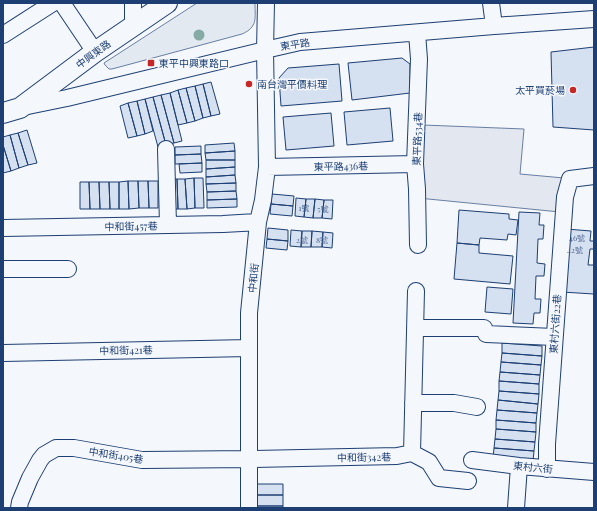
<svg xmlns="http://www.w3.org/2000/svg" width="597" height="511" viewBox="0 0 597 511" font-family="'Playfair Display','Noto Sans TC',serif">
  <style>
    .green { fill: #e3e9f0; stroke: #687fa3 }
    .parking { fill: #e3e8f0; stroke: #687fa3 }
    .building { fill: #d5e0f0; stroke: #1d3f73 }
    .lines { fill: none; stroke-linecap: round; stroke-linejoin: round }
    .minor-casing { stroke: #1d3f73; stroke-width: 18 }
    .major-casing { stroke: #1d3f73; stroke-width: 22 }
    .minor { stroke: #f4f7fb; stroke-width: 16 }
    .major { stroke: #f4f7fb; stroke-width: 20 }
    .tree { fill: #86aba6 }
    .poi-dot { fill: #c62828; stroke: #f4f7fb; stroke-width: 1.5 }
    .labels { text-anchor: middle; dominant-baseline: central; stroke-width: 3; stroke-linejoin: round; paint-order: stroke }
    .number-label { font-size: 8px; fill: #4b6792 }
    .street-label { font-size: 10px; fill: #1d3f73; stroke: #f4f7fb }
    .poi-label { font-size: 10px; fill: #1d3f73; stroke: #f4f7fb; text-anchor: start }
  </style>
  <rect width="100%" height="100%" fill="#f4f7fb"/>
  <path class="green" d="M197,3H255C255,18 258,27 242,34L112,69H109L105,65L104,63Z"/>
  <path class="parking" d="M423,125L524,129L520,174L564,178L560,212L418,198Z"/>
  <path class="building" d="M594,47V130L553,127L551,52Z
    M402,58L410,64V93L352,100L348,63Z
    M339,64L342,101L281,106L279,78L288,68Z
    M211,82L220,114L211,116L203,84Z
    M203,84L211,116L203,118L195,86Z
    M195,86L203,118L195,121L186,88Z
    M186,88L195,121L187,123L178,90Z
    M178,90L187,123L178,125L170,93Z
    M170,93L182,141L174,143L161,95Z
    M161,95L174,143L166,145L153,97Z
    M153,97L166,145L158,147L145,99Z
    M145,99L153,131L145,134L137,101Z
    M137,101L145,134L137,136L128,103Z
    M128,103L137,136L128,138L120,106Z
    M390,108L393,141L347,145L344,112Z
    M331,113L334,146L286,150L283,117Z
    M27,130L37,163L28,165L18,133Z
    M18,133L28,165L19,168L10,135Z
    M10,135L19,168L11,171L3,145V137Z
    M234,143L235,151L205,153V145Z
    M3,145L11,171L3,173Z
    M201,146V154L175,155V147Z
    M235,151V160H206L205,153Z
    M201,154L202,163L175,164V155Z
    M206,160H235V167L206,169Z
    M202,163V172L180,173L179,164Z
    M235,167V175L206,177V169Z
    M235,175L236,183L206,184V177Z
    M194,178L195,208L187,209L185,179Z
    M194,178H203L204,208H195Z
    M168,179H177L178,209H169Z
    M177,179H185L187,209H178Z
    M128,181L129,209H119V182Z
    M128,181H138L139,208L129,209Z
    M138,181H148L149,208H139Z
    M148,181H158V208H149Z
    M80,182H89L90,209H80Z
    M89,182H99L100,209H90Z
    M99,182H109L110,209H100Z
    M109,182H119V209H110Z
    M236,183V191L207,192L206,184Z
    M236,191L237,199L207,200V192Z
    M272,194L294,196L293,206L271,204Z
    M296,198L306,199L304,217L295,216Z
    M237,199V207L207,208V200Z
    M306,199H315L313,218L304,217Z
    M315,199L324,200L322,218H313Z
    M324,200H333L332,219L322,218Z
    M271,204L293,206L292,216L270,214Z
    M459,210L509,214V219L518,220L516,235L508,234L507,240L480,238L479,245L457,243Z
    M519,212L540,213L539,225H544L543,239H538L537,263L545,264L544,276H536L535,299H541L540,313H534L533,324L513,323Z
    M268,228L288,230V241L267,239Z
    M566,229L591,231L590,241H594V249H590L588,265H594V294L562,292Z
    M291,230L302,231L301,247L290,246Z
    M302,231H312L311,247H301Z
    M312,231L323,232L322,247H311Z
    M323,232L333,233L332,248L322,247Z
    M267,239L288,241L287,250L266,248Z
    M457,243L479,245V253L513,256L510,284L454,279Z
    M487,287L513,289L511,314L485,312Z
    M502,343L542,346V356L502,353Z
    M502,353L542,356L541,365L501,362Z
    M501,362L541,365L540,375L500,372Z
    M500,372L540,375L539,384L499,381Z
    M499,381L539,384V394L499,391Z
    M499,391L539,394L538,404L498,400Z
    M498,400L538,404L537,413L497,410Z
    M497,410L537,413L536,423L496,420Z
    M496,420L536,423V432L496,429Z
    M496,429L536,432L535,442L495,439Z
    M495,439L535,442L534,451L494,448Z
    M494,448L534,451L533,461L493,458Z
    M256,484H283V495H256Z
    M256,495H283V506H256Z
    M256,506H283V508H256Z"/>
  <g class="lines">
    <g class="minor-casing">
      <path id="minor" d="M62,3L95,52
        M133,3V26
        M491,3L494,26
        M417,33L419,59L415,164L417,189L418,245
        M3,35L53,3
        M23,107L67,98L265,50L300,42L494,26L594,19
        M166,149L168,225
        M267,167L415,164
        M3,228L223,224L258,222
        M3,269H68
        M415,328H484
        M486,334L554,337
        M3,353L249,348
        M413,403H454L477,407
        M412,453L416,291
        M472,460L519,466L594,472
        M547,469V444L565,197L570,179L594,176
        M19,508L20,502L30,478L40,460L44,455L56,448H74L142,460L249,459L397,456L412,453L429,462L439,478L468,481
        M249,508V313L258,222L263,200L267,167L265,50L266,3
        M516,508L519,466"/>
    </g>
    <g class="major-casing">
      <path id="major" d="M3,113L20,108L95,52L167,3"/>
    </g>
    <use href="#minor" class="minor"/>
    <use href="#major" class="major"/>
  </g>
  <circle class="tree" cx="199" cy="35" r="5.5"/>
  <g class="poi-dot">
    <rect x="147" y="59" width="8" height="8" rx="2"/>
    <circle cx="249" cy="84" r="4"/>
    <circle cx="573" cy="90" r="4"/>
  </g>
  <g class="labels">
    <g class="number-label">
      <text x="304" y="207">1號</text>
      <text x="323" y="208">5號</text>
      <text x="577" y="237">46號</text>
      <text x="302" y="239">2號</text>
      <text x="322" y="239">8號</text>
      <text x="575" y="249">42號</text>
    </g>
    <g class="street-label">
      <text transform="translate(295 44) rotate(-9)">東平路</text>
      <text transform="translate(93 54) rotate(-36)">中興東路</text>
      <text transform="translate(417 139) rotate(-88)">東平路534巷</text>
      <text transform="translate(341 166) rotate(-1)">東平路436巷</text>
      <text transform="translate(131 226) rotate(-1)">中和街457巷</text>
      <text transform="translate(253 278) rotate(-84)">中和街</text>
      <text transform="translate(555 324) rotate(-86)">東村六街22巷</text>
      <text transform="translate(126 350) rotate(-1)">中和街421巷</text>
      <text transform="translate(116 455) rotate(9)">中和街405巷</text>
      <text transform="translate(364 457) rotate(-1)">中和街342巷</text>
      <text transform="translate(533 467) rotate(6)">東村六街</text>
    </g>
    <g class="poi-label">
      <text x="159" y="63">東平中興東路口</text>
      <text x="257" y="84">南台灣平價料理</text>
      <text x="565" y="90" text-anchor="end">太平買菸場</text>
    </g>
  </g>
  <rect width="597" height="511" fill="none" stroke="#1d3f73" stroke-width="8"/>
</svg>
